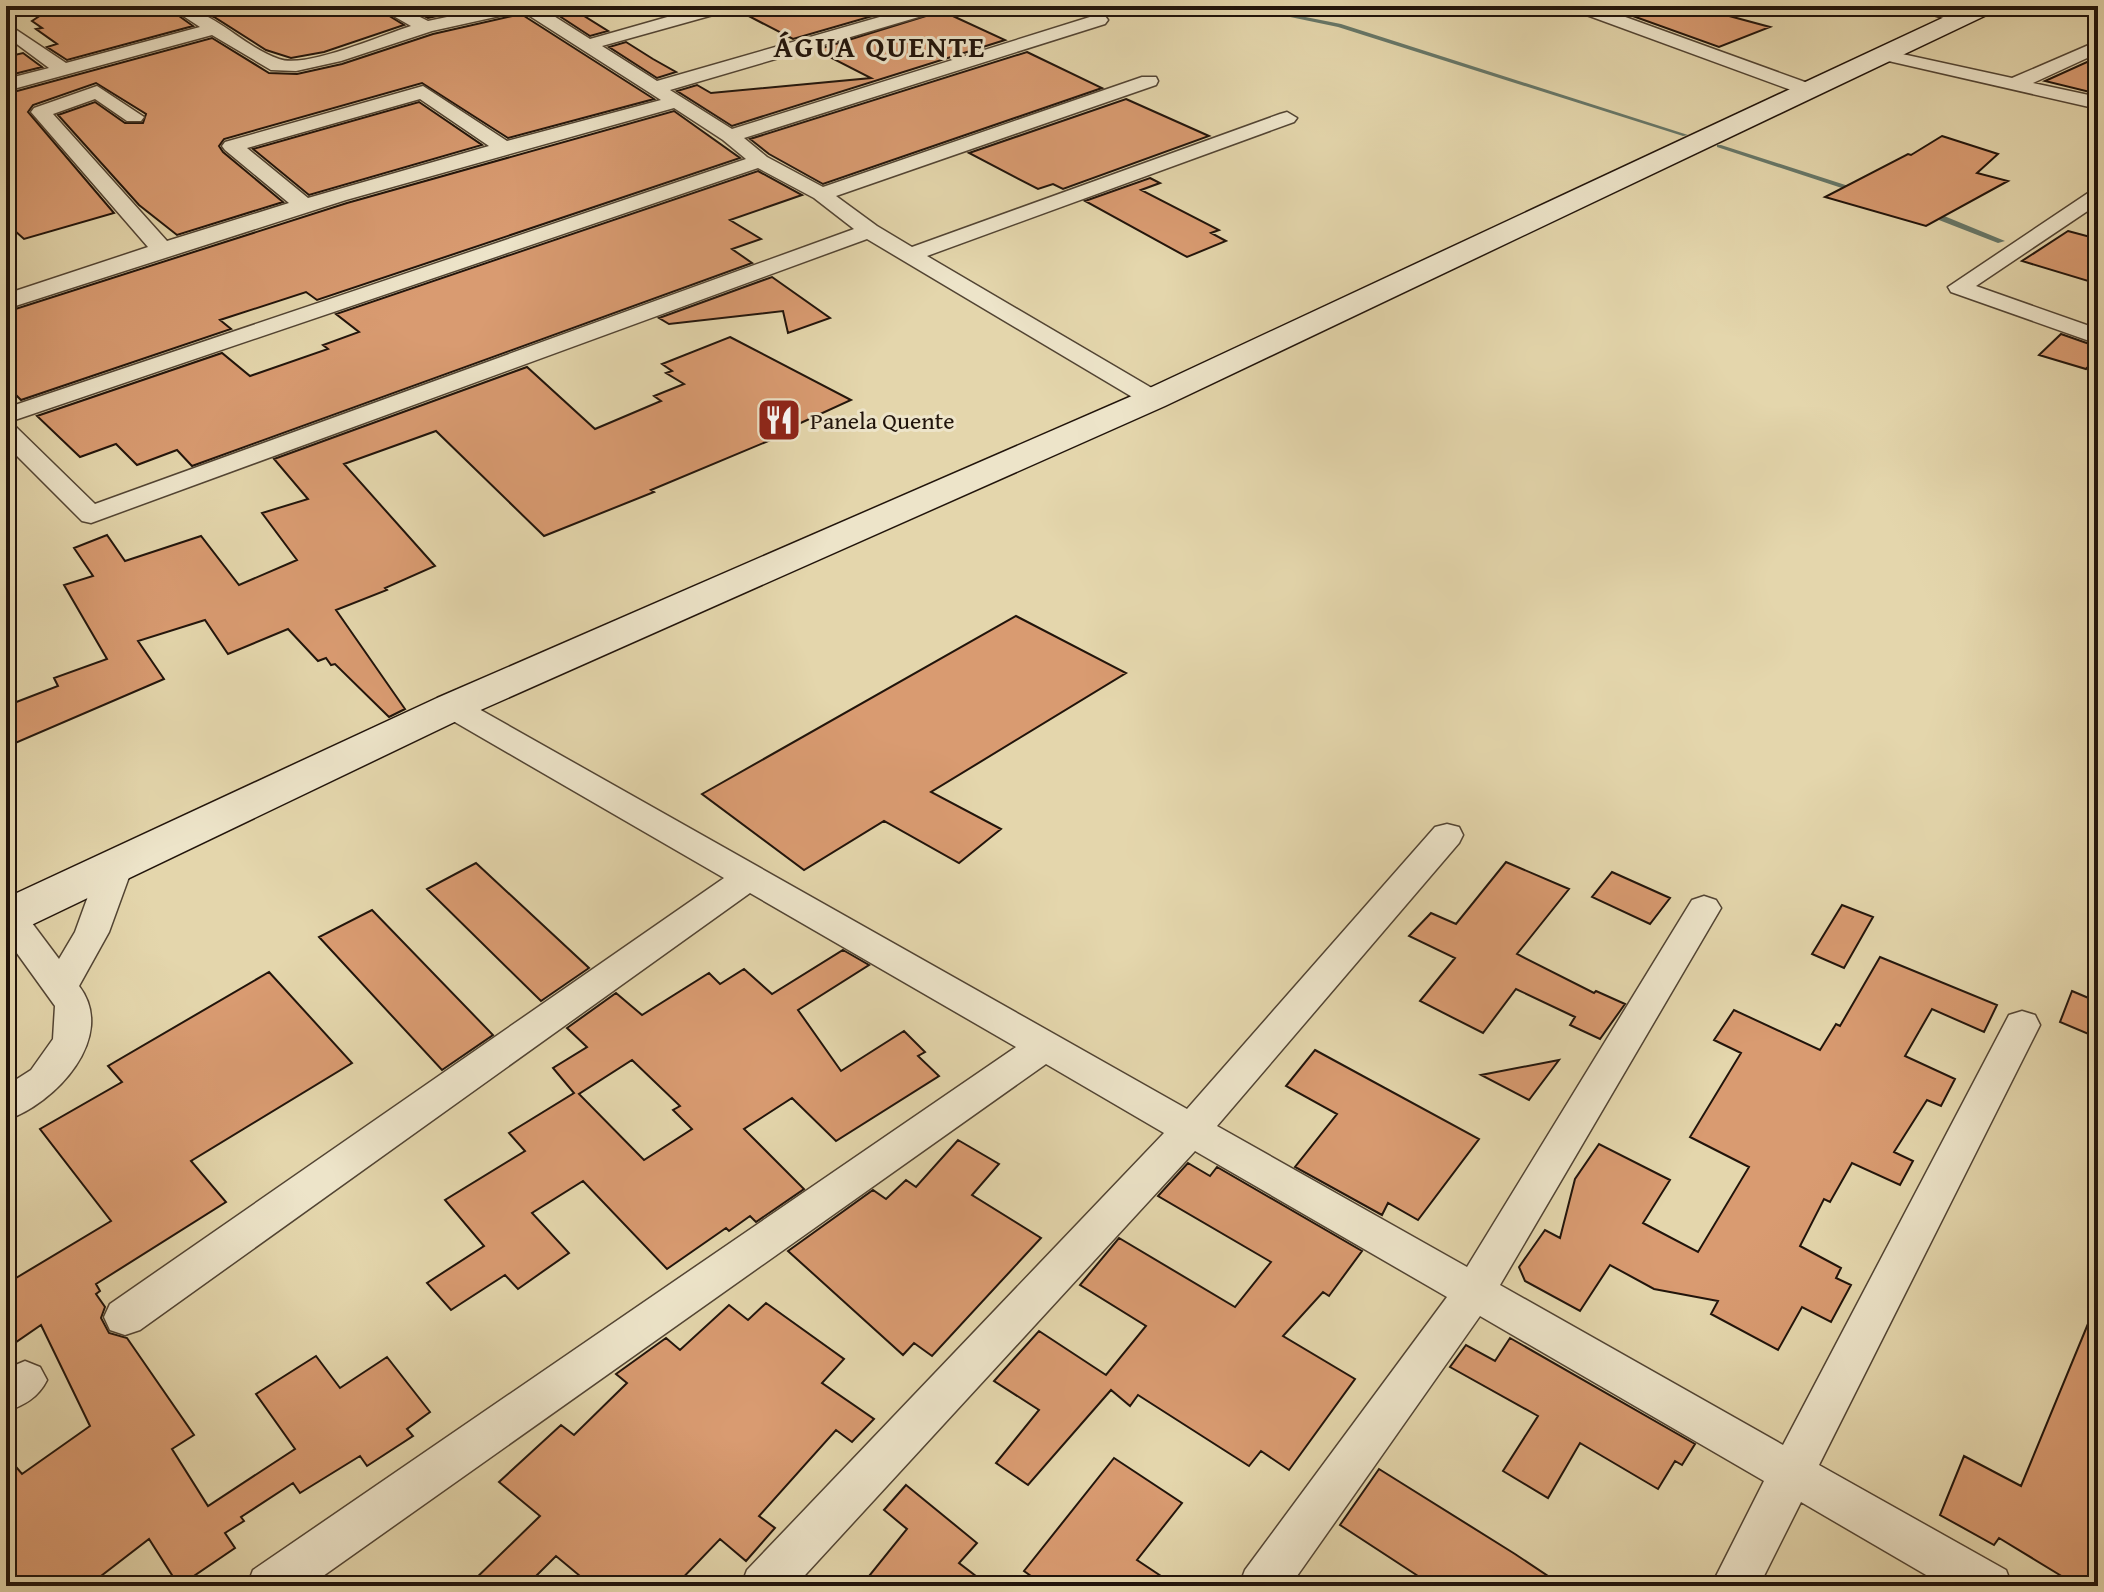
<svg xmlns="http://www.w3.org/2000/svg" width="2104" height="1592" viewBox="0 0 2104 1592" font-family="'Gentium Book Plus',serif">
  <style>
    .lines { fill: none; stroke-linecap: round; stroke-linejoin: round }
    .stream { fill: #677768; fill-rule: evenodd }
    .building { fill: #d99b71; stroke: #21140b; stroke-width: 2; fill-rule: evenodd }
    .street-casing { stroke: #524433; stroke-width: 3 }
    .secondary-casing { stroke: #21140b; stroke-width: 3 }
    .street { fill: #ede4c9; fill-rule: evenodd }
    .secondary { fill: #ede4c9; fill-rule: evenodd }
    .labels { text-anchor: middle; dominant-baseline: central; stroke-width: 6; stroke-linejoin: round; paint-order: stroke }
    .far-poi-label { font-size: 24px; fill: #21140b; stroke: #ede4c9; text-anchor: start }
    .far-district-label { font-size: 30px; font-weight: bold; letter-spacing: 2px; fill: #21140b; stroke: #ede4c9 }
  </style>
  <rect width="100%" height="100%" fill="#e4d6ac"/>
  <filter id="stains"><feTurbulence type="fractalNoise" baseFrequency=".0025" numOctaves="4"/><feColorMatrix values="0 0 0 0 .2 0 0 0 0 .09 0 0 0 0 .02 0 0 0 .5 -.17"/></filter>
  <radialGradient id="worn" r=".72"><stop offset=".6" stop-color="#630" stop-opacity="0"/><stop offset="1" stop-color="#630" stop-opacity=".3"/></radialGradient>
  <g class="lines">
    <path class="stream" d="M1237,6H1249L1341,24L1688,135L1683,136L1338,27Z
      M1717,145H1721L1864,191L1857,193L1717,147Z
      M1926,211H1932L2005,241L1998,243L1926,215Z"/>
  </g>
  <path class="building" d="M27,6H165L193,26L67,60L47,47L57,44L36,29L42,28L32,21L41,15Z
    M188,6H373L404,25L324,52L291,58L266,50L214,17Z
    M405,6H484L428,18Z
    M544,6H568L608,31L590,36Z
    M737,6H907L793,39L735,9Z
    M1616,6H1692L1770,27L1719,47L1616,10Z
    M942,11L1005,40L732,126L677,91L697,85L711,93L871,78L816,50Z
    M521,14L654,99L508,138L422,83L224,139L219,146L223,152L283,202L177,235L139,205L58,115L95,102L125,123H143L146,114L96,83L33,105L28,112L114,213L24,239L6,223V94L212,38L269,73L297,74L342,64L433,34Z
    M626,42L653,59L676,72L657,78L609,47Z
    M1027,52L1102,88L823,184L769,154L750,139Z
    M23,53L42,67L6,76V57Z
    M2098,57V94L2045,81Z
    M1126,99L1209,136L1063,189L1053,184L1038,189L969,153Z
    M419,102L482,145L309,195L253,149Z
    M674,111L740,158L317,300L306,292L220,320L231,329L21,400L6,385V312L347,203Z
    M1942,136L1998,154L1977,173L2008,181L1926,226L1825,197L1908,154L1911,155Z
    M758,171L802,195L730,220L761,239L732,249L752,263L192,466L177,450L137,465L116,444L80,457L37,416L222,353L250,376L328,349L323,345L359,332L336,314Z
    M1150,178L1160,183L1141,190L1219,230L1211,233L1226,241L1187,257L1085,201Z
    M2068,231L2098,239V284L2022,261Z
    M772,277L830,318L788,333L783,311L669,324L659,318Z
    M2061,334L2098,347V356L2086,369L2039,355Z
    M730,337L851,400L770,437L773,439L651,490L654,492L544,536L436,431L344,464L435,566L385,588L387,590L336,610L405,709L389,717L335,664L331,665L326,658L318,661L288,629L228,654L205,620L138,641L164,679L6,747V706L58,686L54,678L107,659L64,585L93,576L74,548L107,535L125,561L201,536L239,585L297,560L262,513L308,499L274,459L527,367L595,429L661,401L654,396L684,384L666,373L672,371L662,364Z
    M1016,616L1126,673L931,792L1001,829L959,863L884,821L804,870L702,794Z
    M1506,862L1569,889L1517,954L1594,993L1596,991L1625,1004L1600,1039L1570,1025L1575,1017L1516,989L1483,1033L1420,1001L1455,958L1409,936L1431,913L1456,924Z
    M476,863L589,968L541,1001L427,889Z
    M1612,872L1670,898L1650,924L1592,897Z
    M1842,905L1873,917L1844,968L1812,954Z
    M372,910L493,1035L442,1070L319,937Z
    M843,950L869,965L798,1010L841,1071L904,1031L925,1052L918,1056L939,1076L836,1141L792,1098L744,1129L804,1189L756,1222L750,1216L729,1231L726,1228L667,1269L583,1181L532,1213L569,1253L518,1289L505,1275L451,1310L427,1283L484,1246L445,1200L525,1151L509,1133L574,1093L553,1068L587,1047L567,1028L616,993L642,1015L709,973L720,984L744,969L772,994ZM632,1060L680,1106L673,1110L692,1129L644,1160L579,1094Z
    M1880,957L1997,1005L1984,1032L1932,1009L1905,1056L1955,1079L1941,1106L1927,1100L1894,1152L1913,1161L1900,1185L1852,1163L1830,1202L1824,1199L1800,1246L1841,1268L1836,1278L1851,1285L1831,1322L1802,1307L1778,1350L1711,1314L1718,1301L1654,1289L1610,1265L1580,1311L1525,1281L1519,1267L1545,1230L1560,1238L1575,1179L1599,1144L1670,1180L1643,1223L1698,1252L1749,1167L1690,1137L1741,1053L1714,1040L1734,1010L1820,1050L1836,1024L1840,1026Z
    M269,972L352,1063L191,1161L226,1202L96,1284L100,1291L96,1294L105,1307L101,1318L109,1333L127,1338L194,1435L172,1449L208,1506L295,1449L256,1394L316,1356L340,1388L387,1357L430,1412L407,1429L413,1436L367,1466L360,1456L300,1493L293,1483L241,1517L244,1521L225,1533L235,1548L179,1586L149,1539L88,1586H6V1455L22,1474L90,1426L41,1325L6,1349V1284L111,1221L40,1129L122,1082L108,1066Z
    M2072,991L2098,1002V1038L2060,1022Z
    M1315,1050L1479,1139L1418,1220L1388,1203L1382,1215L1295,1167L1337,1114L1286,1086Z
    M1559,1060L1529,1100L1481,1075Z
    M958,1140L999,1164L972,1195L1041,1238L932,1356L914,1343L903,1355L788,1251L873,1190L886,1199L906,1180L916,1187Z
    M1188,1163L1210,1176L1217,1167L1362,1251L1329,1296L1323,1292L1283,1336L1355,1379L1289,1470L1261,1451L1249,1466L1138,1395L1130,1406L1111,1390L1028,1485L996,1463L1039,1410L994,1381L1039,1331L1106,1375L1146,1326L1080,1285L1119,1238L1235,1307L1271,1262L1158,1196Z
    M2097,1302L2098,1586H2078L1999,1538L1994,1545L1940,1515L1964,1456L2021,1486Z
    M766,1303L844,1359L822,1383L874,1419L852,1442L836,1430L759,1516L775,1528L746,1561L720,1539L675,1586H592L556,1556L526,1586H468L540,1516L499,1482L561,1425L574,1435L627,1383L616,1374L666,1338L680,1350L729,1305L748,1320Z
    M1510,1338L1695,1444L1682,1465L1675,1461L1658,1489L1580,1443L1548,1498L1503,1471L1538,1416L1450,1367L1466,1345L1495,1361Z
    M1114,1458L1182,1503L1137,1560L1176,1586H1045L1024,1571Z
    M1379,1469L1515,1554L1563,1586H1412L1418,1576L1340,1525Z
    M906,1485L977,1543L959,1563L989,1586H861L907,1529L884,1510Z"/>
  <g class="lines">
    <g class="street-casing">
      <path id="street" d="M168,6C212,6 239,45 279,59C305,69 382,35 411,26L376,6H398L428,21L499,6H538L590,39L706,6H734L731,10L602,46L657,81L918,6L942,7L939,11L670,90L732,129L1093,16H1105L1108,20L1105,24L744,138L767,157L823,187L1142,77H1156L1158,81L1156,85L836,196L877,226L912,247L1280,114L1287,112L1297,118L1294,122L927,256L1162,394L1165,399L1162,404H1144L867,239L91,523L82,521L6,445V423L15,426L95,504L854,229L814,198L758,168L6,423V408L746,159L723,140L674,108L346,200L6,309V294L148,247L31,112L34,108L97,86L144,117L141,121H127L95,99L53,114L167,241L289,203L225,150L222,146L225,142L423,86L507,141L661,100L522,11L432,31L341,61L296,71L271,70L212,35L6,91V79L49,68L6,36V23L66,63L200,27ZM420,99L489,146L308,198L247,148Z
        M1570,6H1595L1816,86L1818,90L1816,94H1802L1573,10Z
        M1913,6H1940L1967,14L1970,18L1961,23L1916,10Z
        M2098,41V53L2033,83L2098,97V109L1884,60L1875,55L1884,50L2012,78Z
        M2098,189V204L1976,286L2098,329V344L1951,292L1948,287L2091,191Z
        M452,698L463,700L1187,1109L1435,827L1447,824L1459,827L1463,835L1459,843L1217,1126L1467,1267L1692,900L1704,896L1716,900L1721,908L1500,1285L1783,1445L2009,1015L2022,1011L2035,1015L2040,1025L1819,1465L2006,1570L2012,1586H1945L1801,1502L1759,1586H1711L1764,1481L1480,1316L1290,1586H1239L1245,1570L1447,1297L1195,1151L795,1586H741L747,1570L1164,1133L1046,1064L309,1586H247L253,1570L1016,1047L750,893L140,1330L125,1335L110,1330L104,1317L110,1304L724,878L441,714L437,707L441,700Z
        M116,855L128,858L133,866L109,932L79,986C118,1037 55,1104 6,1120V1086L31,1070L53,1039L55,1006L6,938V905L20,907L59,959L75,932L99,866L104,858Z
        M25,1361L40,1367L47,1380C38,1398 24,1405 6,1412V1369Z"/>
    </g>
    <g class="secondary-casing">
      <path id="secondary" d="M1968,6H1999L1995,11L1165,406L467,716L23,929L6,934V898L437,698L1141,392Z"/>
    </g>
    <use href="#street" class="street"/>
    <use href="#secondary" class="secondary"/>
  </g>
  <defs>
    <g id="restaurant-square" transform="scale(2.3)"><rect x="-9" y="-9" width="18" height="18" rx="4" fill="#8f2418" stroke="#ede4c9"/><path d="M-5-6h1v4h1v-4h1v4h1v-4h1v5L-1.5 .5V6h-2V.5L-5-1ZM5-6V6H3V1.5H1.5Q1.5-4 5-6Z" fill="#fff"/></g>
  </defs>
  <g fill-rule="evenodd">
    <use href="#restaurant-square" x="779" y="420"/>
  </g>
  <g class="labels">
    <g class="far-poi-label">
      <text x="810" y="420">Panela Quente</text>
    </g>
    <g class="far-district-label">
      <text x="880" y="46">ÁGUA QUENTE</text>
    </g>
  </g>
  <rect width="2104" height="1592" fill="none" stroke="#e4d6ac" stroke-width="32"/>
  <rect x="8" y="8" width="2088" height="1576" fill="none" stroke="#21140b" stroke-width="4"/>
  <rect x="16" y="16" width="2072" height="1560" fill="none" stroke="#21140b" stroke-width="2"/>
  <rect width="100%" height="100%" filter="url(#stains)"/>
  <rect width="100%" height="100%" fill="url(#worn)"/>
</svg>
